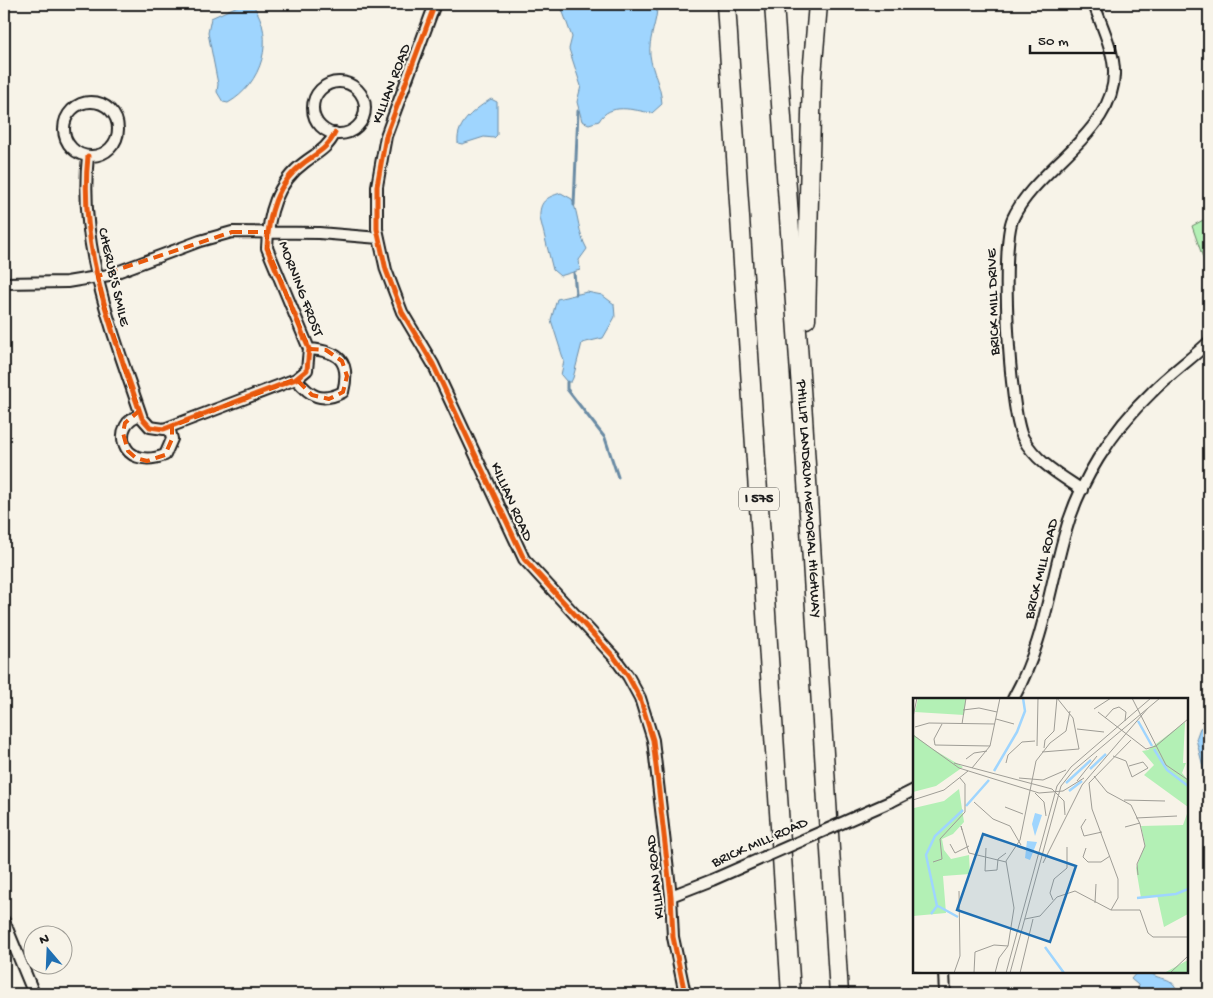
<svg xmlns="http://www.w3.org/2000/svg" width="1213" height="998" viewBox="0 0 1213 998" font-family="'Gochi Hand',sans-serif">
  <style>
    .green { fill: #b3f0b5; stroke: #688668 }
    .water { fill: #9fd5fe; stroke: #6b8ba4 }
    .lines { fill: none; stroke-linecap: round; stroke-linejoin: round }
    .stream { stroke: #6b8ba4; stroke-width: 3 }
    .minor-casing { stroke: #1c1c1c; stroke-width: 14 }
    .motorway-casing { stroke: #1c1c1c; stroke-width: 21 }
    .minor { stroke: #f7f3e8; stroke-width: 10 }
    .motorway { stroke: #f7f3e8; stroke-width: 18 }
    .minor-bridge-casing { stroke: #1c1c1c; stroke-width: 14; stroke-linecap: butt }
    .minor-bridge { stroke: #f7f3e8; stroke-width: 10 }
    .cycleway-casing { stroke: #f7f3e8; stroke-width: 8 }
    .cycleway { stroke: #e8590c; stroke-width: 5 }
    .marked { fill: none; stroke: #e8590c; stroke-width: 4; stroke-dasharray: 10 6; stroke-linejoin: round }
    .labels { text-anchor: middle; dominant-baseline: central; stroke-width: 4; stroke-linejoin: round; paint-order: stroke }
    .shield { fill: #f7f3e8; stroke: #5e5c59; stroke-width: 1 }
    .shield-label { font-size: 14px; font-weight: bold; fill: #1c1c1c }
    .street-label { font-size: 15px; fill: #1c1c1c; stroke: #f7f3e8 }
    .inset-river { fill: none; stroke: #9fd5fe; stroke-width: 2.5 }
    .inset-road { fill: none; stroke: #9f9d96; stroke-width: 1 }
    .view { fill: #1f6fb2; fill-opacity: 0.15; stroke: #1f6fb2; stroke-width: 2.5 }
    .inset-edge { fill: none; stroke: #1c1c1c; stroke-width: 2.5 }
  </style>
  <rect width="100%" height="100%" fill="#f7f3e8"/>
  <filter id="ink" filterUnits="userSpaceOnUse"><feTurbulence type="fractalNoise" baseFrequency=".02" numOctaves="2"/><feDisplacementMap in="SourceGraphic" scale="10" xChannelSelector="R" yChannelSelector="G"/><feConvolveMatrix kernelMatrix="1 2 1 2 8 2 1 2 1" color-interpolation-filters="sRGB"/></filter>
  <g filter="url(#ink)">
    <path class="green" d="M1209,217V275L1192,226Z"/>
    <path class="water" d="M242,4L253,5C276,38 262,84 228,103L223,102L217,92L218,84L208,33L211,18Z
      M560,4H657C658,21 648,38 650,55C652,72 661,85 662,104L652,113C633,110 610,102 599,121L589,124L582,121L577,102L581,86L569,49L572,37Z
      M491,99L497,102V135L494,138L484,137L462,144L458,143C456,122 476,109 491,99Z
      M561,193L572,199C579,216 578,233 587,249L579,260L580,270L560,276L553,270L540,218C539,202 546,197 561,193Z
      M587,292L602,295L614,304L615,317L603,338L582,343L573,378L571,382H567L561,375L564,361L551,320L557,299Z
      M1209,725V790L1196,739L1200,728Z
      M1137,972H1150C1159,982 1170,974 1177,990L1176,994H1136L1139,991L1138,985L1131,979Z"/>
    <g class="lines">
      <path class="stream" d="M574,205L578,111
        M574,273L576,294
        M567,382V389L605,438L618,477"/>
      <g class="minor-casing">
        <path id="minor" d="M435,4L386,136L377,186V229L386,270L402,312L433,364L524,559L614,657L628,676L640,698L653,740L671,896L673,937L685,994
          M313 108a26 26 0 1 1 52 0a26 26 0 1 1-52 0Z
          M64 129a27 27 0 1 1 54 0a27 27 0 1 1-54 0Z
          M88,156C78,248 113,332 142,418L150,427L164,429L296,379L307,370L309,349L267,248C268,215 276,183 305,162C317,153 328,148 335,133
          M4,283L67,282L109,275L200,241L232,232L319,233L379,238
          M296,379C311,397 321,403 343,392C351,361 339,351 309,349
          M141,415C111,421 118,472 165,455L172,439L169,427
          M1082,490C1060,475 1036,462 1023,438C1009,411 1000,245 1013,218C1037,165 1125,128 1113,61C1110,42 1100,22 1094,4
          M1013,699C1043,645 1048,595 1064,537C1078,483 1112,430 1152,392C1170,374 1191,359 1209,342
          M892,801L914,790
          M671,896L712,880
          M4,921L34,994
          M944,972L945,994"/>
      </g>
      <g class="motorway-casing">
        <g id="motorway">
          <path d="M726,4L791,994"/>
          <path id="s1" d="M774,4L803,417L839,994"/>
          <path d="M806,319L812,75L818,4"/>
        </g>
      </g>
      <use href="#minor" class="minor"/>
      <use href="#motorway" class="motorway"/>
      <g class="minor-bridge-casing">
        <path id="minor-bridge" d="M712,880L892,801"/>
      </g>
      <use href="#minor-bridge" class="minor-bridge"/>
      <g class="cycleway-casing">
        <path id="cycleway" d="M435,4L386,136L377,186V229L386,270L402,312L433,364L524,559L614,657L628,676L640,698L653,740L671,896L673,937L685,994
          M88,156C78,248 113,332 142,418L150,427L164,429L296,379L307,370L309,349L267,248C268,215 276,183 305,162C317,153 328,148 335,133"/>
      </g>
      <use href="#cycleway" class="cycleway"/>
    </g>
  </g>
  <path class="marked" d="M232,232H267V248L309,349L326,350L342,361L347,376L343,392L329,399L312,395L296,379L172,426V439L165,455L147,461L136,458L128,451L123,433L125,423L139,411L104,307L98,276Z"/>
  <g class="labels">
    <rect class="shield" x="739" y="487.5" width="40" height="23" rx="4"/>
    <g class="shield-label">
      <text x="759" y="499">I 575</text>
    </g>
    <g class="street-label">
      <text transform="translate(392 84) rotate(-69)">KILLIAN ROAD</text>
      <text transform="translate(113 277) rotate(77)">CHERUB'S SMILE</text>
      <text transform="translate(300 289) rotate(69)">MORNING FROST</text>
      <text transform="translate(994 302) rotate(-92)">BRICK MILL DRIVE</text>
      <text stroke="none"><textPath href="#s1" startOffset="496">PHILLIP LANDRUM MEMORIAL HIGHWAY</textPath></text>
      <text transform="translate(511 502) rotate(66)">KILLIAN ROAD</text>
      <text transform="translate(1042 569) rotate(-76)">BRICK MILL ROAD</text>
      <text transform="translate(760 843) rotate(-24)">BRICK MILL ROAD</text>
      <text transform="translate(656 877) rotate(-96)">KILLIAN ROAD</text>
    </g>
  </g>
  <g transform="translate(913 698)">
    <rect width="275" height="275" fill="#f7f3e8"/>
    <path d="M5,0H53L51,17L2,14ZM272,24L270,65H273L269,75L275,82V109L231,77L241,67L229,53L235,52ZM0,36L18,50L50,69L23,88L0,94ZM46,91L51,124L40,136L29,141L31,152L38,161L56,157L57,176L30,178L33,215L0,218V108L1,110L31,103ZM275,113V216L251,229L244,197L228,200L223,170L232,147L228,128L270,127ZM275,262V275H251Z" fill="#b3f0b5"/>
    <path d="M122,115L129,117L122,138L119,126ZM114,143L124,144L117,162L112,160Z" fill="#9fd5fe"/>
    <path class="inset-river" d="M225,23L239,48M241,51L254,72L275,88M177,71L193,56M81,73L104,34L112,13L110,0M153,85L178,62M156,93L169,83M53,108L76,82M224,200L263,196L275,191M25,208L45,219M18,216L24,208L13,157L22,138L50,112M132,249L151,275"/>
    <path class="inset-road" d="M219,0L253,67L275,82M181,11L198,0M50,12L66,10L84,14M185,14L233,51L243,48L275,21M0,19L4,0M192,20L200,11L206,9L213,14L212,23M83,21L101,26M29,26L21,41L22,47L77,48M49,26L53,0M2,29L16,25L82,26M164,31L191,34M0,37L46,70L126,95L150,93L171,80M124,48L125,0M131,50L132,42L141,33L144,0M129,54L166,51L160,20L144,0M200,58L213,63L219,79L235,70L230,64L216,68M53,61L61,55L74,53M41,65L139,91L151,103L152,117M93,65L95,57L109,44L122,43M59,70L77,48L87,0M181,78L194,94L218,107L227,126L232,148L224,166L225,177M106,80L130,82L153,72M164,83L184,58M122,95L131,104L133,118M0,102L31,92L55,73M211,102L252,103M61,104L80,121L97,128L108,147M92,109L110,116M223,120L264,118M173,121L168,129L171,138L189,134M212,129L227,125M49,132L48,128L56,155L93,164M37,146L42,155L56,148M73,150L72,173L84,172L85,161L93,155M173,150L170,159L175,164H188L197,158M20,164L29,161L27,141L52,114V86L47,80M130,165L169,87L235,10M140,202L137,195L141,181L154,170V149M182,205L183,186M198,212L205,200V181L179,111L176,85L218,42M112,221L127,218L144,199L162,193L198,212H227L235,235L240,239H275M0,274L18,275M41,275L47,258L46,193M61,275L62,254L81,247L95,248M82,275L86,260L95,248L101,210L93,163L107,142L123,63L137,45L153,33L157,13M93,275L144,88L158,69L238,0M97,275L148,88L160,73L247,0M107,275L120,221M257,275L275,258"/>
    <path class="view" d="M70,136L163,168L137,244L44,212Z"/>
    <rect width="275" height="275" class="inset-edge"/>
  </g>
  <rect width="1213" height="998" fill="none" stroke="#f7f3e8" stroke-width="20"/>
  <rect x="10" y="10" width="1193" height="978" fill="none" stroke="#1c1c1c" stroke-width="2" filter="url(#ink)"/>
  <g transform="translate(48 950) rotate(341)"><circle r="24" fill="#f7f3e8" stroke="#9f9d96"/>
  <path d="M0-4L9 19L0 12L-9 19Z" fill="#1f6fb2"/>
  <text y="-8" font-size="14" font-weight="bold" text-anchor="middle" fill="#1c1c1c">N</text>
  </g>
  <path d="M1030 45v8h85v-8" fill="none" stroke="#1c1c1c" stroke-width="2.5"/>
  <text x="1038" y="45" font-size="15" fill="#1c1c1c" stroke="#f7f3e8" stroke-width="4" paint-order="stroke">50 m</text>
</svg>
